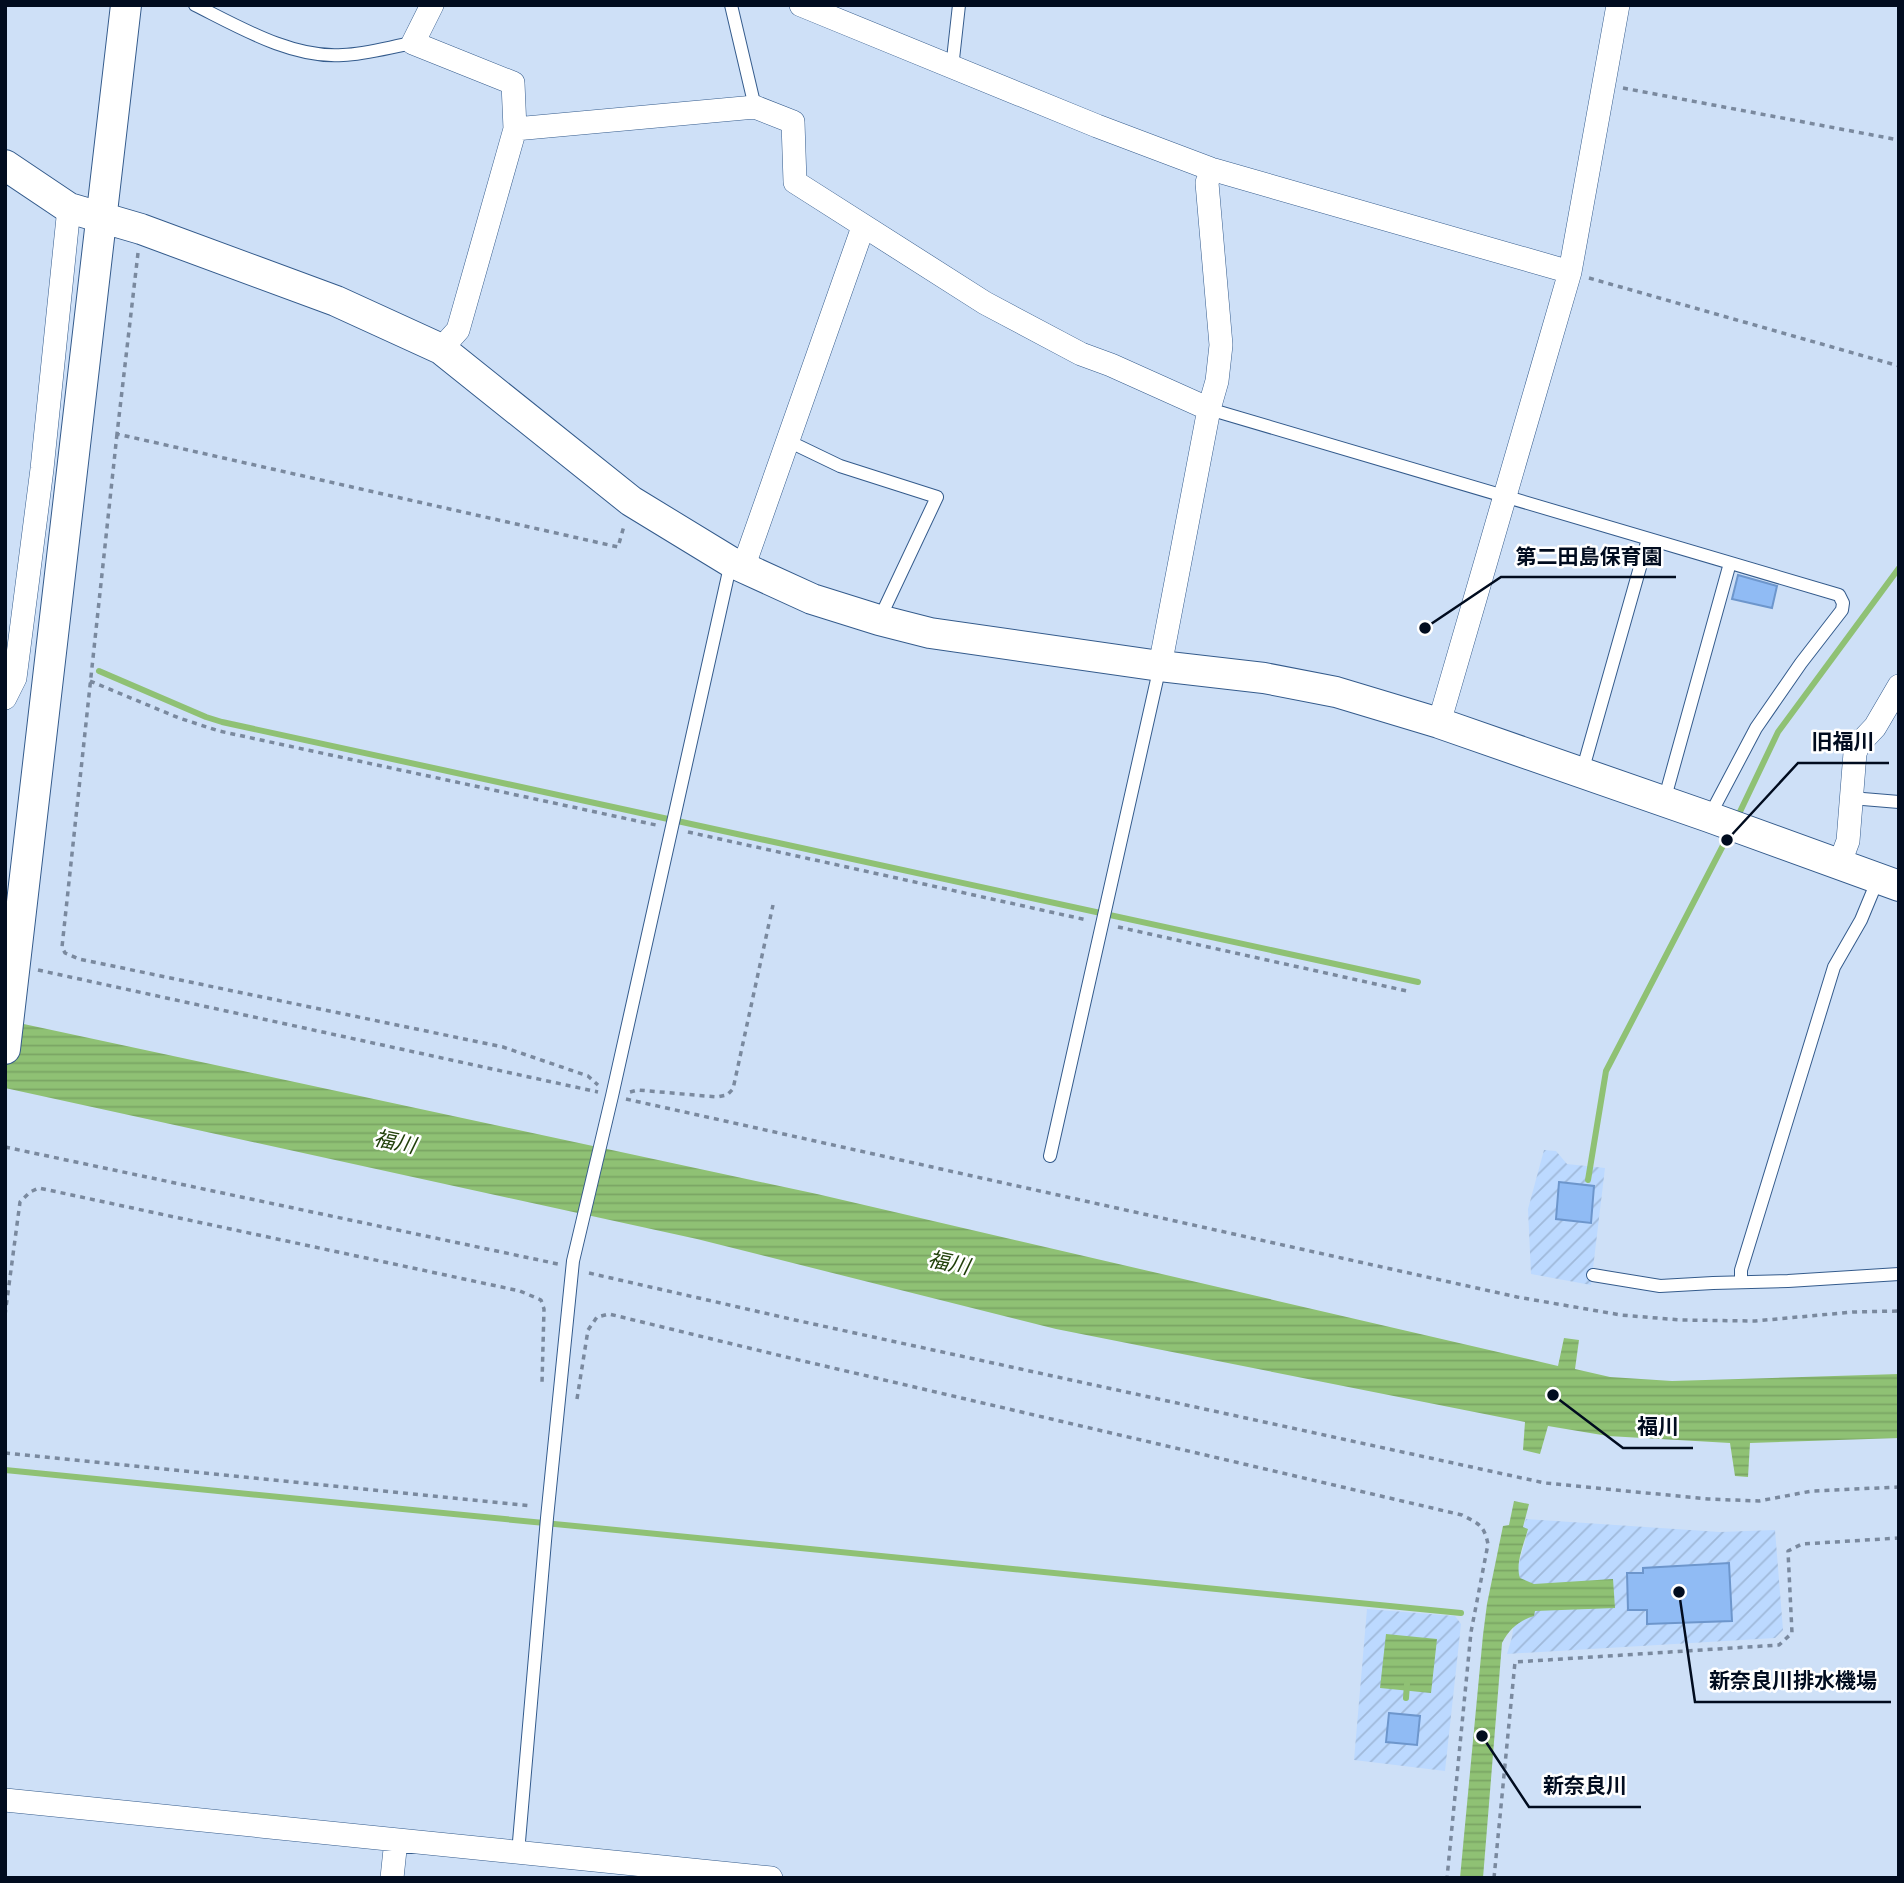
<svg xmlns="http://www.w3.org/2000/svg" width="1904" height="1883" viewBox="0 0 1904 1883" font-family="Manrope,'Noto Sans JP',sans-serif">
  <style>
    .industrial { fill: url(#industrial-furrows) }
    .water { fill: url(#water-rules) }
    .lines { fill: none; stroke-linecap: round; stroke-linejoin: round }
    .stream { stroke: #8fc174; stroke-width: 6 }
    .building { fill: #90bbf4; stroke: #6d96cc; stroke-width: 2 }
    .service-casing { stroke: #345b8c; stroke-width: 14 }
    .minor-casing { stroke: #345b8c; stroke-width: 24 }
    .tertiary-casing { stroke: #345b8c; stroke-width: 32 }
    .path { stroke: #7a899e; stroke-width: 3.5; stroke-dasharray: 5 5; stroke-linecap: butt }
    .service { stroke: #fff; stroke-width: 12 }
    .minor { stroke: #fff; stroke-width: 23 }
    .tertiary { stroke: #fff; stroke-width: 30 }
    .labels { text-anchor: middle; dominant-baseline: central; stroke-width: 5; stroke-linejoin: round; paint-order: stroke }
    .water-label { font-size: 21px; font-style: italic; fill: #1f3f08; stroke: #fff }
    .leader { fill: none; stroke: #010c1f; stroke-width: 2.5 }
    .callout-dot { fill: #010c1f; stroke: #fff; stroke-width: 2.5 }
    .callout-label { font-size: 21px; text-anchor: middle; font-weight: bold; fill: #010c1f; stroke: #fff; stroke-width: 5; stroke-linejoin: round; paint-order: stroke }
  </style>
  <defs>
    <pattern id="industrial-furrows" width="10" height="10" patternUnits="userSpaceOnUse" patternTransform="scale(1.75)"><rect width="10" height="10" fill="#bcd9ff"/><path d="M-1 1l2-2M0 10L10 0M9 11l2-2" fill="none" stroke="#a0b9da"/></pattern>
    <pattern id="water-rules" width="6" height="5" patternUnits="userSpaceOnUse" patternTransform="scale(1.75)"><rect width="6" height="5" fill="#8fc174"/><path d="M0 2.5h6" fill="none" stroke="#7aa564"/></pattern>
  </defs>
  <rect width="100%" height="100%" fill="#cee0f7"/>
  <path class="industrial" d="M1544,1150L1556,1151L1567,1164L1605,1168L1591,1285L1531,1274L1528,1209Z
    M1526,1519L1720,1532L1775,1530L1783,1630L1775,1638L1507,1654L1512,1637L1520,1579L1518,1574V1567L1528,1530L1523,1528Z
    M1367,1609L1455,1616L1461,1624L1445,1771L1354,1760Z"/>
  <path class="water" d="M5,1020L817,1194L1558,1366L1564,1338L1579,1340L1575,1369L1610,1377L1672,1381L1899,1374V1438L1750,1443L1748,1477L1735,1476L1730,1443L1608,1436L1548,1426L1540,1454L1523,1450L1525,1422L1056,1329L697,1239L5,1088Z
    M1514,1501L1529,1504L1523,1527L1528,1529C1524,1544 1515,1564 1520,1578L1534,1584L1613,1579L1615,1608L1535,1611L1534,1616C1520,1620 1509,1629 1502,1643L1483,1878H1460L1483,1635L1487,1604L1503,1526L1509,1525Z
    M1386,1634L1437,1639L1431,1693L1380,1688Z"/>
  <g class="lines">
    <path class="stream" d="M99,671L206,717L222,722L1418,982
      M1737,818L1778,732L1899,568
      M1588,1180L1606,1071L1729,834
      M5,1470L1461,1613
      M1406,1698L1407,1684"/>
  </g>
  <path class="building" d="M1738,575L1777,586L1772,608L1732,599Z
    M1559,1182L1594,1186L1591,1223L1556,1219Z
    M1729,1563L1732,1621L1647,1624V1610H1628L1627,1573H1643V1568Z
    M1389,1713L1420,1716L1417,1745L1386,1742Z"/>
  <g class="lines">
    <g class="service-casing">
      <path id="service" d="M195,5C239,27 293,59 343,55C366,54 390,47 413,43
        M731,5L755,107
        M952,68L959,5
        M1209,409L1839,595L1843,603L1842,610L1801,663L1756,728L1709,817
        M788,441L840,466L937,497L879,620
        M1582,772L1648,539
        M1851,798L1899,802
        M1664,801L1730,563
        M1050,1156L1160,666
        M1593,1275L1660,1286L1713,1283L1788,1281L1899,1274
        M1741,1282V1270L1834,967L1861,920L1878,879
        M518,1853L547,1518L573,1261L612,1096L731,562"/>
    </g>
    <g class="minor-casing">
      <path id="minor" d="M432,5L413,43L513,83L515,129L458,330L441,349
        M801,5L1097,126L1211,169L1570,272
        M515,129L755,107L793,122L795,182L985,303L1081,354L1111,365L1209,409
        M743,568L863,227
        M1160,666L1209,409L1217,381L1221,345L1207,183L1211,169
        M5,698L15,678L42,469L69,208
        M1439,723L1570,272L1618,5
        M1839,865L1848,841L1855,753L1859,744L1875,727L1899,686
        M5,1800L771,1878
        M392,1878L396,1840"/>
    </g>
    <g class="tertiary-casing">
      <path id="tertiary" d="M5,165L69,208L141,229L336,301L441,349L631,501L731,562L812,599L879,620L930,633L1160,666L1264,678L1336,692L1439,723L1709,817L1899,886
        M5,1049L126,5"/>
    </g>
    <path class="path" d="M1623,88L1899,140
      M138,253L117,434L618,547L624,526
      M1589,278L1899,366
      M117,434L62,947L65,953L79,959L503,1047L588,1076L598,1085
      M90,681L179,718L219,731L656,825
      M688,832L1087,920
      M1118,927L1407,991
      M38,970L598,1092
      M630,1092L638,1090L717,1097L727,1095L733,1089L773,905
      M626,1099L1517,1297L1621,1315L1680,1320L1755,1321L1853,1312L1899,1311
      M5,1147L558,1264
      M589,1273L795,1320L1545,1483L1708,1499L1759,1501L1812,1491L1899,1487
      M5,1315L20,1202L30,1192L39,1188L520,1291L541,1300L544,1309L542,1383
      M577,1399L588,1330L597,1317L609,1314L786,1357L1462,1515C1479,1524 1484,1525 1488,1544L1471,1632L1447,1878
      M5,1453L532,1506
      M1494,1878L1515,1662L1779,1645L1792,1633L1788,1551L1802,1544L1899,1538"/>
    <use href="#service" class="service"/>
    <use href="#minor" class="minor"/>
    <use href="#tertiary" class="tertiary"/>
  </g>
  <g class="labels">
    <g class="water-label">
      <text transform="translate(395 1141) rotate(12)">福川</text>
      <text transform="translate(949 1262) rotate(12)">福川</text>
    </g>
  </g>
  <path class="leader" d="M1425 628L1501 577H1676M1727 840L1798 763H1889M1553 1395L1623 1448H1693M1679 1592L1695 1702H1891M1482 1736L1529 1807H1641"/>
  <g class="callout-dot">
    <circle cx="1425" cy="628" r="7"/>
    <circle cx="1727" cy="840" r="7"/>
    <circle cx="1553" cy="1395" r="7"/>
    <circle cx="1679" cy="1592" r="7"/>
    <circle cx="1482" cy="1736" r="7"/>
  </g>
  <g class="callout-label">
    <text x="1589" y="564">第二田島保育園</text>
    <text x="1843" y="749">旧福川</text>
    <text x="1658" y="1434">福川</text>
    <text x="1793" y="1688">新奈良川排水機場</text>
    <text x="1585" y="1793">新奈良川</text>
  </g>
  <rect width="1904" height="1883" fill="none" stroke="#010c1f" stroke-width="14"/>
</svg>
